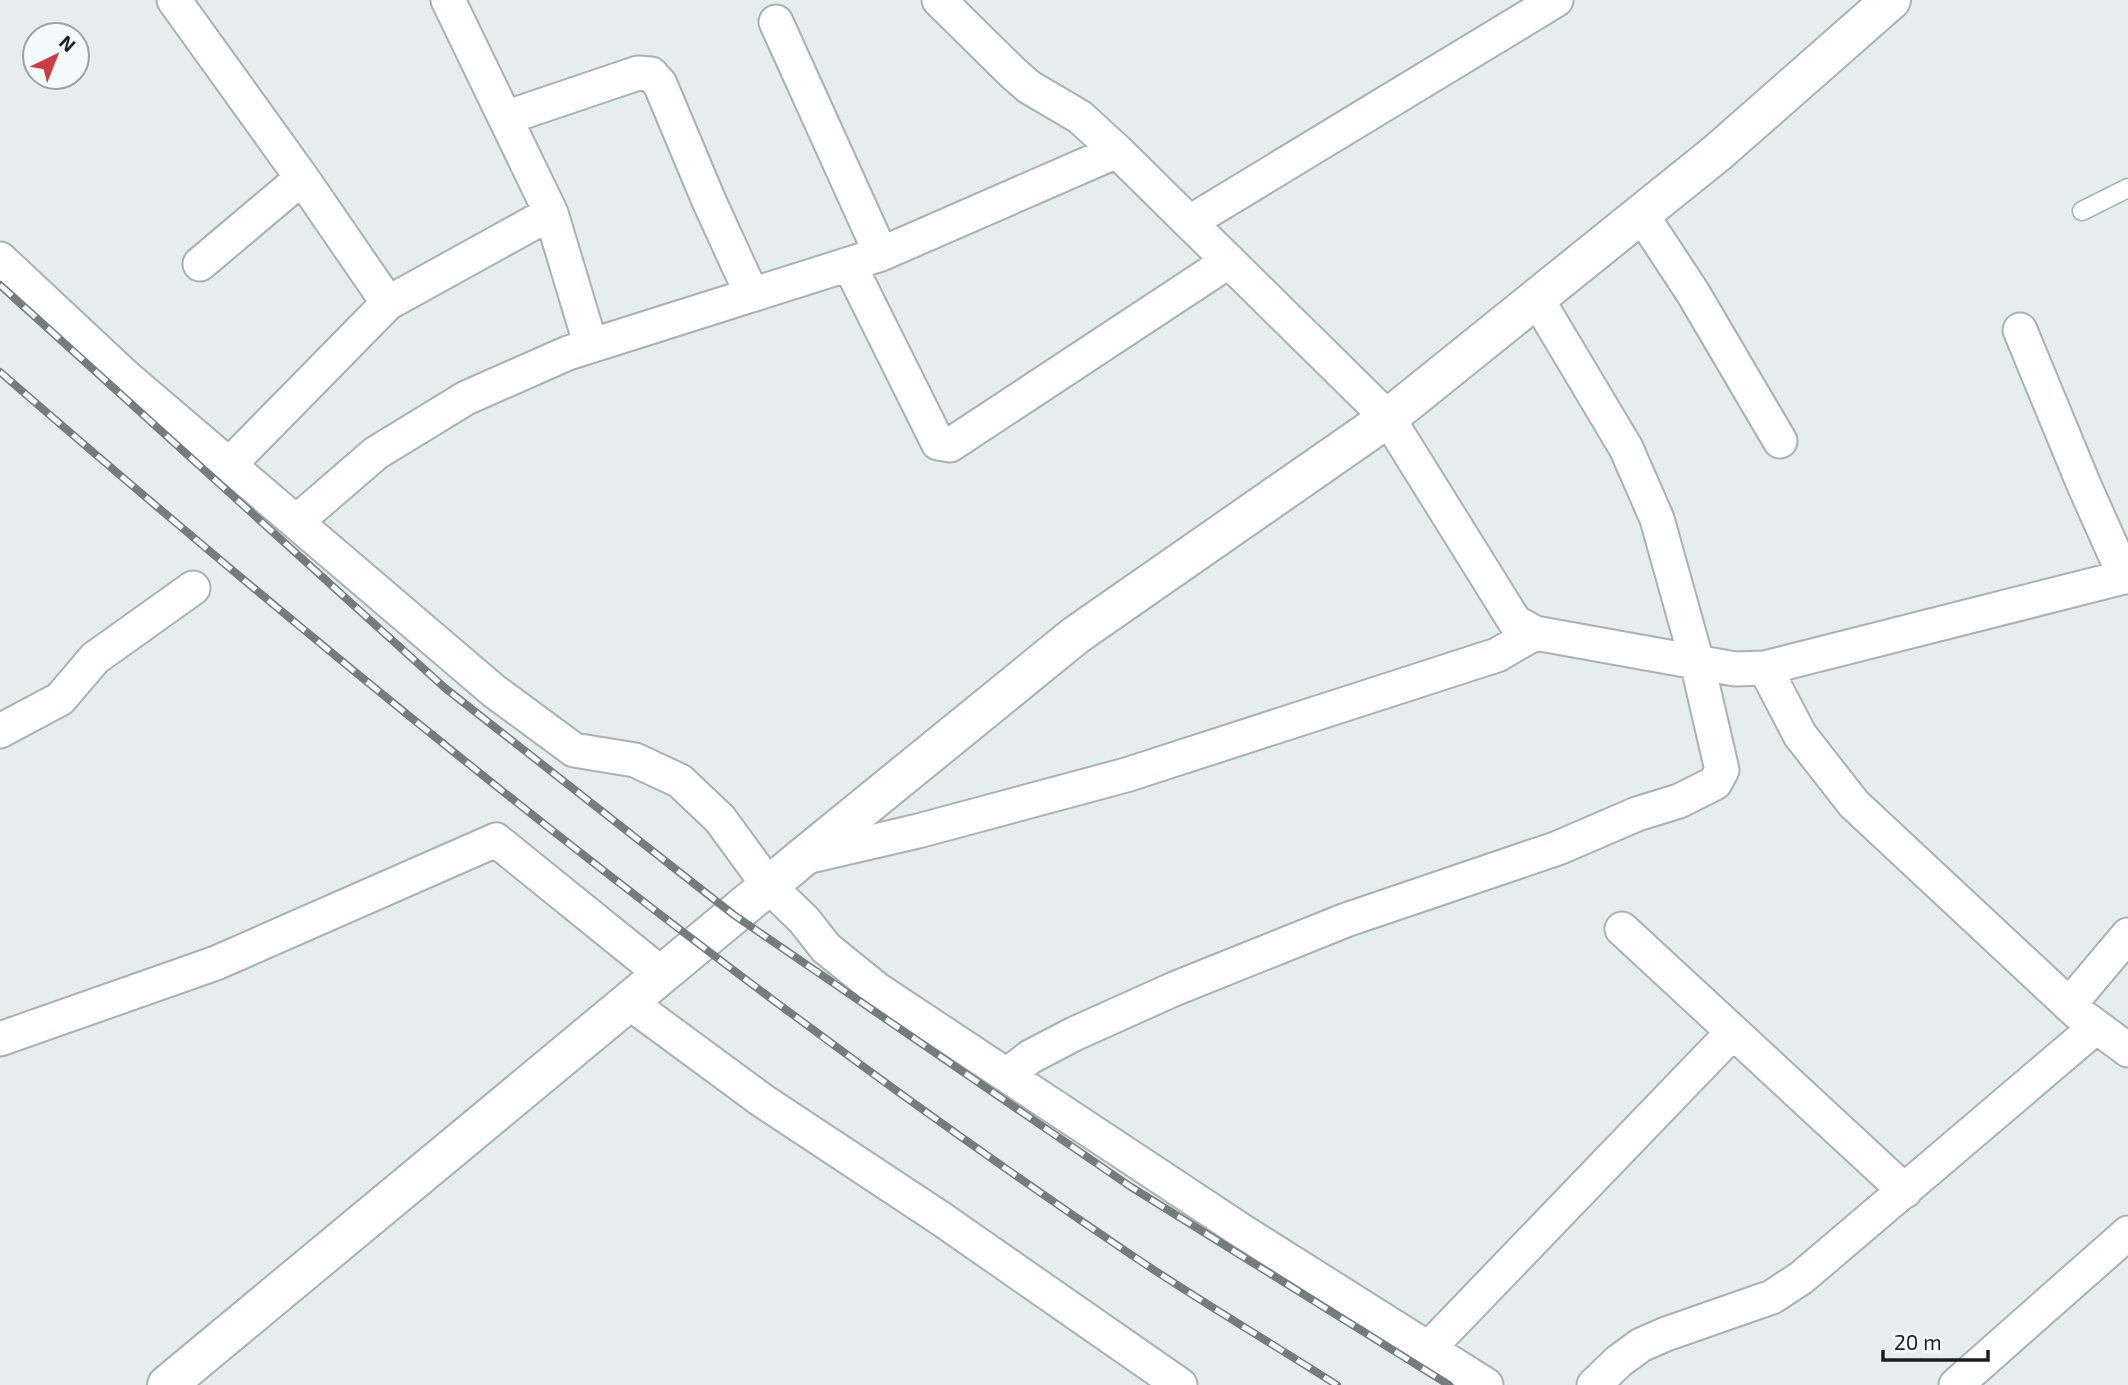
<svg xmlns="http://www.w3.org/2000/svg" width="2128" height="1385" viewBox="0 0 2128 1385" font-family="'Exo 2',sans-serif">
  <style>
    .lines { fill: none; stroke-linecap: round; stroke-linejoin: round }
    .service-casing { stroke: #a9b1b1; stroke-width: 21 }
    .minor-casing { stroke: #a9b1b1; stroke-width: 37 }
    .tertiary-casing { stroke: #a9b1b1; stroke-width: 42 }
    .service { stroke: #fff; stroke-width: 18 }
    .minor { stroke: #fff; stroke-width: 33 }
    .tertiary { stroke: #fff; stroke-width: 38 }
    .rail-casing { stroke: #767c7c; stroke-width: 8 }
    .rail { stroke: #f3fbfb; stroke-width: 5; stroke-dasharray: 16; stroke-linecap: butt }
  </style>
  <rect width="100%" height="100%" fill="#e5eeed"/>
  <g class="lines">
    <g class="service-casing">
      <path id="service" d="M2082,211L2128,188"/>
    </g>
    <g class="minor-casing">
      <path id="minor" d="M174,0L302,178L388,303
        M448,0L551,213L591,346
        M939,0L1013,73L1029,87L1080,117L1117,151L1388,418L1515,622L1535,633L1735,669L1765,668L2128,576
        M776,22L881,254
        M505,118L638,73L651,74L660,84L709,201L752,295
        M1641,214L1693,293L1780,441
        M1190,222L1556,0
        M0,259L125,376L494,691L574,750L635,760L680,781L720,819L769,886L804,920L826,948L878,990L1242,1231L1486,1385
        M200,264L302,178
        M849,264L938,443L950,445L1229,261
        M2020,330L2084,485L2125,577
        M229,465L388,303L551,213
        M296,522L376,453L466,398L568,353L881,254L1117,151
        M1765,668L1800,735L1854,804L2078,1013L2128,1050
        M0,731L60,699L95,658L193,588
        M802,858L918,831L1126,775L1497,655L1535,633
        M1622,929L1905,1191
        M630,1003L763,1101L940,1218L1180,1385
        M2069,1005L2128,935
        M0,1039L216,963L496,840L663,975
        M1007,1075L1030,1057L1074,1034L1174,989L1346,920L1558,848L1637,814L1679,801L1715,783L1722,770L1697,662L1657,519L1626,448L1537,299
        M1428,1349L1733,1032
        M1594,1385L1619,1361L1641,1345L1666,1334L1772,1297L1801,1278L2096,1027
        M1956,1385L2128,1233"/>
    </g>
    <g class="tertiary-casing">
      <path id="tertiary" d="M167,1385L802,858L1076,635L1388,418L1717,153L1891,0"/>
    </g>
    <use href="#service" class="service"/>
    <use href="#minor" class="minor"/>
    <use href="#tertiary" class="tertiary"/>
    <g class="rail-casing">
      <path id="rail" d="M0,285L445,688L734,915L1131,1187L1449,1385
        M0,372C361,685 733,986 1130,1254C1198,1300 1268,1341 1337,1385"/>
    </g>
    <use href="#rail" class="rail"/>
  </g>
  <g transform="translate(56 56) rotate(43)"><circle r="33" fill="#f3fbfb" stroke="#9da3a3" stroke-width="2"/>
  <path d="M0-5L12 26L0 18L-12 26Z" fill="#cd3d43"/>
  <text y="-10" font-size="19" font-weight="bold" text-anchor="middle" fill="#1b1e1e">N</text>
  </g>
  <path d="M1883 1350v10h105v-10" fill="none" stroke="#1b1e1e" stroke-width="3.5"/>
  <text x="1894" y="1350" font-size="21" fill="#1b1e1e" stroke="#f3fbfb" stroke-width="5" paint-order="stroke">20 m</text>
</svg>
